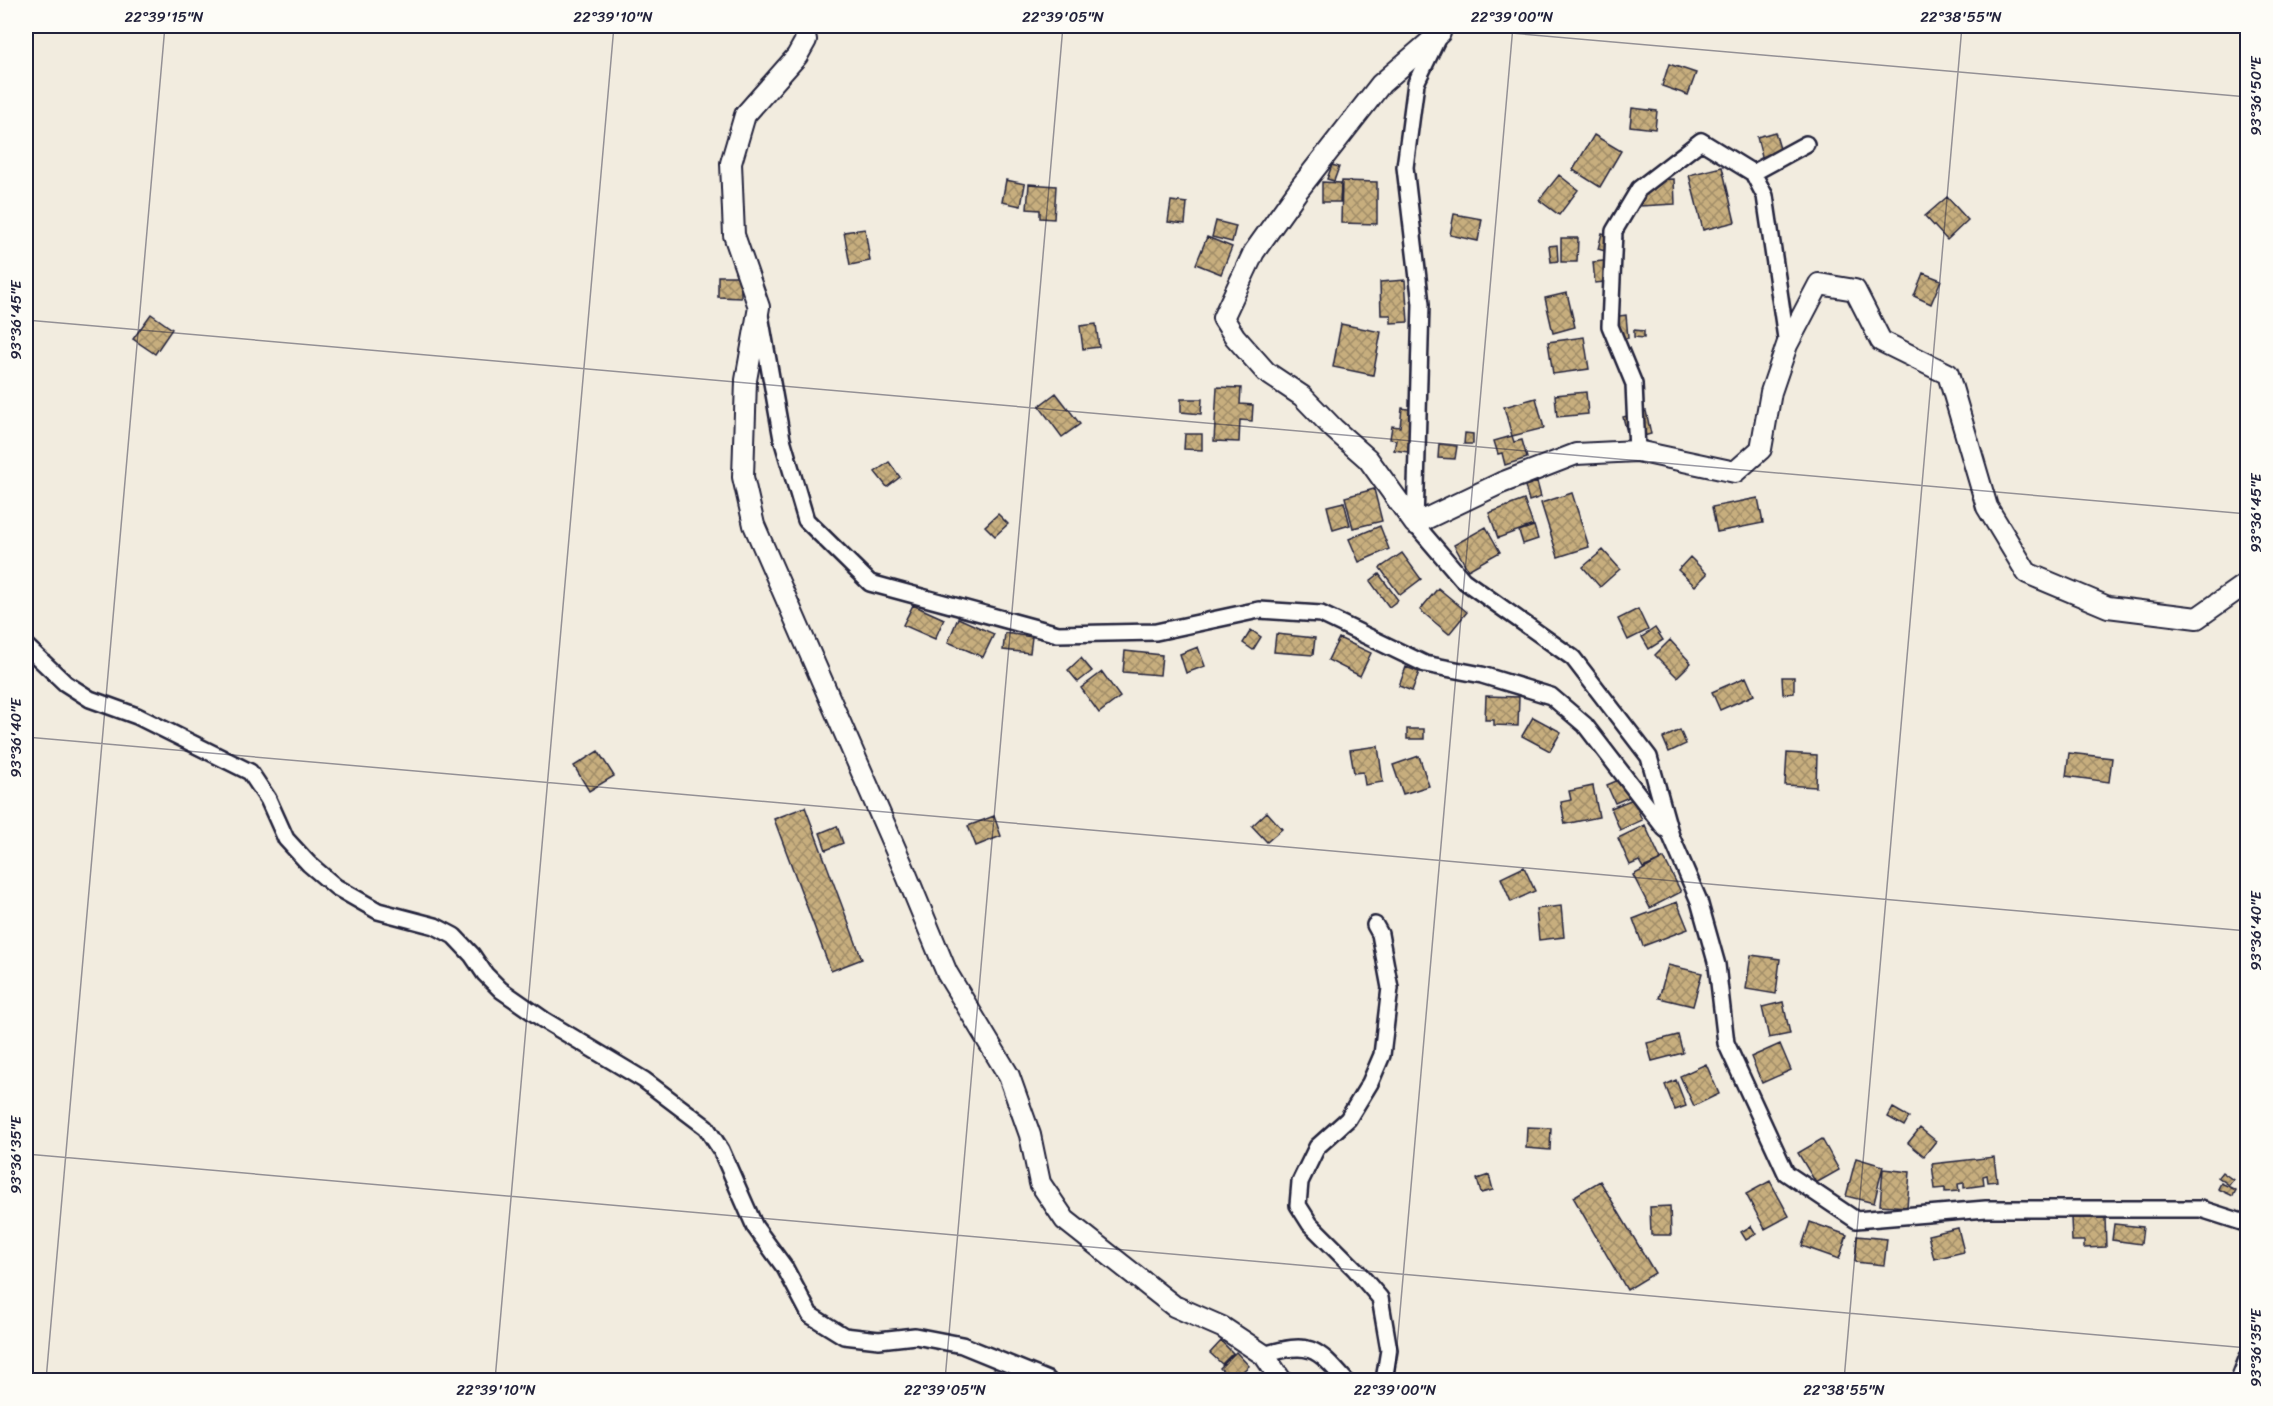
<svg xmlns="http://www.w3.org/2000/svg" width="2273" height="1406" viewBox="0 0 2273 1406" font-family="Sriracha,sans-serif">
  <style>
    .building { fill: url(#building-cross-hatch); stroke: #22223b; stroke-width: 1.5 }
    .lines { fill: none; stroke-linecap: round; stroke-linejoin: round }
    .minor-casing { stroke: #22223b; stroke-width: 20 }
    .tertiary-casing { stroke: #22223b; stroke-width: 24 }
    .minor { stroke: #fdfcf7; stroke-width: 15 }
    .tertiary { stroke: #fdfcf7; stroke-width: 20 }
    .ticks { fill: none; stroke: #22223b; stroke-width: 1.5; stroke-opacity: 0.45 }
    .neatline { fill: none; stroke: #22223b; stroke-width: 2 }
    .ticks-label { font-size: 15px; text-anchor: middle; fill: #22223b }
  </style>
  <defs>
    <pattern id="building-cross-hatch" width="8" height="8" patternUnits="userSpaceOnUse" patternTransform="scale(1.5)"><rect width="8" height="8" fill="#c7ae7e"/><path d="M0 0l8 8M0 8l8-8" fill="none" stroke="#a18d68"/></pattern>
  </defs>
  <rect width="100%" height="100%" fill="#f2ecdf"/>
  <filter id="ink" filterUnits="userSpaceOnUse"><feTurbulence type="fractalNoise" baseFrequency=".0167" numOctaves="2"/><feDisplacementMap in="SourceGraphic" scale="12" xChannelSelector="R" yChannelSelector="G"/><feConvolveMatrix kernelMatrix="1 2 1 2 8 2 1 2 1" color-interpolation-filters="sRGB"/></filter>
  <g filter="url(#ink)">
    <path class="building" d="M1396,26H1432L1431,29Z
      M1669,64L1696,73L1688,95L1662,86Z
      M1632,108L1657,111L1655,129L1630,126Z
      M1775,132L1781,152L1762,157L1757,137Z
      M1594,135L1621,151L1600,187L1573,170Z
      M1332,165L1339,167L1334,181L1327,179Z
      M1722,167L1735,222L1703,230L1689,175Z
      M1559,175L1578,190L1559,215L1539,200Z
      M1674,179L1675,204L1640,206L1639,180Z
      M1006,180L1025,184L1021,206L1002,202Z
      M1342,181L1377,182V224L1341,223Z
      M1322,182L1341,183L1340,202H1322Z
      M1029,184L1056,186L1054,219L1040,218V210L1027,209Z
      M1947,197L1968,220L1947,240L1925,216Z
      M1171,201L1187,203L1185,224L1168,222Z
      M1454,214L1482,219L1478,241L1450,235Z
      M1216,221L1236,226L1232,242L1212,237Z
      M865,229L870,261L850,265L844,232Z
      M1602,233L1623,238L1619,255L1598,249Z
      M1207,237L1232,247L1221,274L1196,264Z
      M1561,238H1578L1577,262H1561Z
      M1557,245L1558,261L1551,262L1549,246Z
      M1614,260L1616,281L1595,283L1593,262Z
      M1923,273L1941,280L1931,304L1914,296Z
      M718,276H741V298L718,297Z
      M1405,280L1408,322L1391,323V315H1381L1380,282Z
      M1567,293L1575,327L1553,333L1545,298Z
      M151,314L172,329L155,354L133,339Z
      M1626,315L1628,338L1607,340L1605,318Z
      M1096,324L1099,347L1083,349L1080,326Z
      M1341,324L1381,332L1373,375L1333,367Z
      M1634,330L1644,331V338L1634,337Z
      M1584,337L1589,369L1553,374L1548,342Z
      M1217,387L1241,388L1240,404L1253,405L1252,421L1240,420L1239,442L1214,441Z
      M1586,392L1588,414L1557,417L1555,395Z
      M1056,393L1080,424L1062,437L1039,406Z
      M1536,398L1544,428L1512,436L1504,407Z
      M1181,399H1202L1201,414L1181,412Z
      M1402,408L1414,410L1408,452L1394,450L1396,440L1390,439L1392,426L1400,427Z
      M1646,411L1651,434L1629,440L1623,417Z
      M1465,433L1473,434V444H1464Z
      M1185,434H1202V450L1184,449Z
      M1512,436L1514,442L1522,440L1527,458L1505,465L1502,453L1498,454L1494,441Z
      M1439,444L1457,446L1455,459L1438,458Z
      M889,462L900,477L887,487L875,472Z
      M1537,482L1541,497L1529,501L1525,486Z
      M1374,489L1382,521L1353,528L1345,497Z
      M1572,493L1589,547L1558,557L1541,503Z
      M1758,498L1763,523L1717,532L1712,507Z
      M1524,500L1533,525L1498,538L1489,513Z
      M1344,502L1350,525L1333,530L1327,506Z
      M998,514L1008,524L995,536L985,526Z
      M1380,526L1389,549L1359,562L1349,539Z
      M1534,526L1538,539L1523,544L1519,531Z
      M1486,527L1500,552L1468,570L1454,545Z
      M1603,550L1620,569L1600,587L1583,567Z
      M1402,553L1421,579L1400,595L1380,568Z
      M1690,557L1707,574L1695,586L1678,570Z
      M1379,574L1398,600L1389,607L1370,581Z
      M1438,588L1467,612L1449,634L1420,610Z
      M913,605L944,619L935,639L903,625Z
      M1638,609L1648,630L1628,640L1618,619Z
      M958,618L994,634L983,657L948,642Z
      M1655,628L1663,640L1649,649L1642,637Z
      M1251,630L1261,637L1253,650L1243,643Z
      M1005,633L1032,637L1030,653L1003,650Z
      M1276,634L1315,638L1313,655L1274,652Z
      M1339,638L1371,653L1360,676L1328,660Z
      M1670,640L1691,663L1677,677L1655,655Z
      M1198,647L1205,666L1186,673L1180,654Z
      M1125,651L1162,655L1160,675L1123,672Z
      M1081,658L1092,671L1078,682L1068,670Z
      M1406,667L1419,672L1412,691L1399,686Z
      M1102,672L1120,697L1099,713L1081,688Z
      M1746,677L1754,695L1720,710L1712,692Z
      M1782,677H1794V693L1783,694Z
      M1486,696L1519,697L1518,726L1494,725V720H1485Z
      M1533,717L1561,732L1550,751L1522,736Z
      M1407,729H1424V739H1407Z
      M1680,730L1686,744L1669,752L1663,738Z
      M1378,746L1383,782L1365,785L1363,772L1354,773L1350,750Z
      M598,751L614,776L589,791L574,766Z
      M1787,753L1817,755L1816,787L1785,785Z
      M2069,753L2112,758L2109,782L2066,776Z
      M1419,756L1429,786L1403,794L1393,765Z
      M1621,779L1629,797L1615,803L1607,785Z
      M1593,786L1599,817L1565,824L1561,802L1571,800L1569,791Z
      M1633,799L1642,820L1620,830L1611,808Z
      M805,807L862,959L831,971L774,819Z
      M1267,812L1282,829L1267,842L1252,826Z
      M994,816L1001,836L976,846L968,826Z
      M1645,825L1661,860L1643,868L1639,861L1630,865L1618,838Z
      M837,826L843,843L826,850L820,833Z
      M1664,858L1681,892L1650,908L1633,875Z
      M1524,867L1535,891L1511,902L1501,878Z
      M1677,902L1688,929L1643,946L1633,919Z
      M1561,906L1564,937L1539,940L1536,909Z
      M1751,955L1780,959L1776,994L1746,989Z
      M1668,965L1702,973L1693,1006L1659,998Z
      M1783,1002L1790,1034L1769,1038L1762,1007Z
      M1678,1035L1683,1053L1652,1061L1647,1043Z
      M1780,1044L1791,1070L1762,1083L1751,1057Z
      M1706,1064L1719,1094L1694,1106L1680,1076Z
      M1676,1080L1686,1106L1675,1110L1665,1085Z
      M1893,1108L1909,1117L1904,1126L1888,1117Z
      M1527,1127L1551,1128L1550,1150L1526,1148Z
      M1920,1128L1936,1141L1924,1156L1908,1143Z
      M1822,1139L1839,1170L1816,1183L1798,1153Z
      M1994,1157L1997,1181L1988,1182L1987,1175L1983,1176L1984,1185L1964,1188V1183L1958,1184L1959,1191L1945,1192V1188L1935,1189L1932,1164Z
      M1856,1158L1883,1166L1874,1203L1846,1196Z
      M1883,1169L1910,1172L1907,1207L1880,1205Z
      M2222,1172L2233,1180L2229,1185L2218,1177Z
      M1489,1175L1493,1190L1481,1193L1477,1179Z
      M1600,1181L1655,1273L1627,1290L1573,1197Z
      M1770,1181L1789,1216L1765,1229L1746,1194Z
      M2221,1183L2236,1190L2233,1196L2218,1189Z
      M1670,1206L1671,1235H1651L1650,1207Z
      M2105,1217L2106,1247L2084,1248V1241H2072L2071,1218Z
      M1810,1222L1847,1235L1839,1259L1802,1246Z
      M2114,1224L2143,1227L2141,1244L2112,1240Z
      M1751,1226L1756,1234L1746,1240L1741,1232Z
      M1958,1228L1964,1252L1934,1259L1928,1235Z
      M1857,1236L1887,1239L1884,1265L1855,1262Z
      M1221,1341L1233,1353L1222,1364L1210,1353Z
      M1236,1352L1249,1366L1232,1380L1220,1368Z"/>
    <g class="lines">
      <g class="minor-casing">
        <path id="minor" d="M1438,37L1416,83L1405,167L1421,304L1415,524L1463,580L1573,658L1649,757L1671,836L1699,901L1717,965L1726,1043L1786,1173L1856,1220L1986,1209H2201L2248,1224
          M1753,173L1765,196L1787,345
          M760,315L782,439L806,520L870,583L1058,634L1156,632L1259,610L1321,614L1425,664L1482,675L1551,696L1585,725L1665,829
          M1637,451L1634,384L1610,326L1614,231L1639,189L1701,141L1753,173L1806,144
          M26,646L65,683L90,699L137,716L250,772L268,799L286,839L309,864L336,887L378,911L435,926L454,936L472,955L485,974L501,990L544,1020L644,1080L706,1127L721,1150L755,1227L785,1268L810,1315L844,1336L879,1340L915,1336L962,1345L1048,1380
          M1375,925L1380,934L1390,988L1382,1055L1370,1083L1348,1119L1317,1147L1300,1182L1298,1205L1310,1224L1355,1269L1380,1298L1389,1350L1384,1380
          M1264,1355C1309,1341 1316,1347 1345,1380
          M2239,1380L2248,1357"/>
      </g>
      <g class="tertiary-casing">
        <path id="tertiary" d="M803,26L806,40L797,56L745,115L731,163L734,235L759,307L746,380L743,477L754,525L904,869L947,973L1009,1076L1030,1135L1040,1183L1065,1220L1174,1306L1222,1327L1264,1355L1281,1380
          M1440,33L1381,84L1299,189L1254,252L1223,318L1235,337L1266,372L1302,396L1334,429L1368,459L1415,524L1501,483L1576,454L1637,451L1735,472L1761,449L1771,392L1787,345L1819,284L1855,290L1881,341L1948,374L1987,507L2027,573L2108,607L2197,618L2248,582"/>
      </g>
      <use href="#minor" class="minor"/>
      <use href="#tertiary" class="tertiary"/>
    </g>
  </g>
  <path class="ticks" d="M1430,26L2248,97M26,320L2248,514M26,737L2248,931M26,1154L2248,1348M46,1380L165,26M495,1380L614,26M945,1380L1063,26M1394,1380L1513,26M1844,1380L1962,26"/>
  <rect width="2273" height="1406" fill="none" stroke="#fdfcf7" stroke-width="66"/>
  <rect x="33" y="33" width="2207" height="1340" class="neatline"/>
  <g class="ticks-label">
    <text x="164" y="22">22°39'15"N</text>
    <text x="613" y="22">22°39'10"N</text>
    <text x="1063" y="22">22°39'05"N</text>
    <text x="1512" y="22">22°39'00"N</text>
    <text x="1961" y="22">22°38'55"N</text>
    <text transform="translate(2256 96) rotate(-90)" y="5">93°36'50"E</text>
    <text transform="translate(16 320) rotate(-90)" y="5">93°36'45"E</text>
    <text transform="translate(2256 513) rotate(-90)" y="5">93°36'45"E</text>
    <text transform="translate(16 738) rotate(-90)" y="5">93°36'40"E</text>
    <text transform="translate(2256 931) rotate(-90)" y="5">93°36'40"E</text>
    <text transform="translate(16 1155) rotate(-90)" y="5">93°36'35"E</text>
    <text transform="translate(2256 1348) rotate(-90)" y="5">93°36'35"E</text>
    <text x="496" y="1395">22°39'10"N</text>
    <text x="945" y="1395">22°39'05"N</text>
    <text x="1395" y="1395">22°39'00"N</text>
    <text x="1844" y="1395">22°38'55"N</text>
  </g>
</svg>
